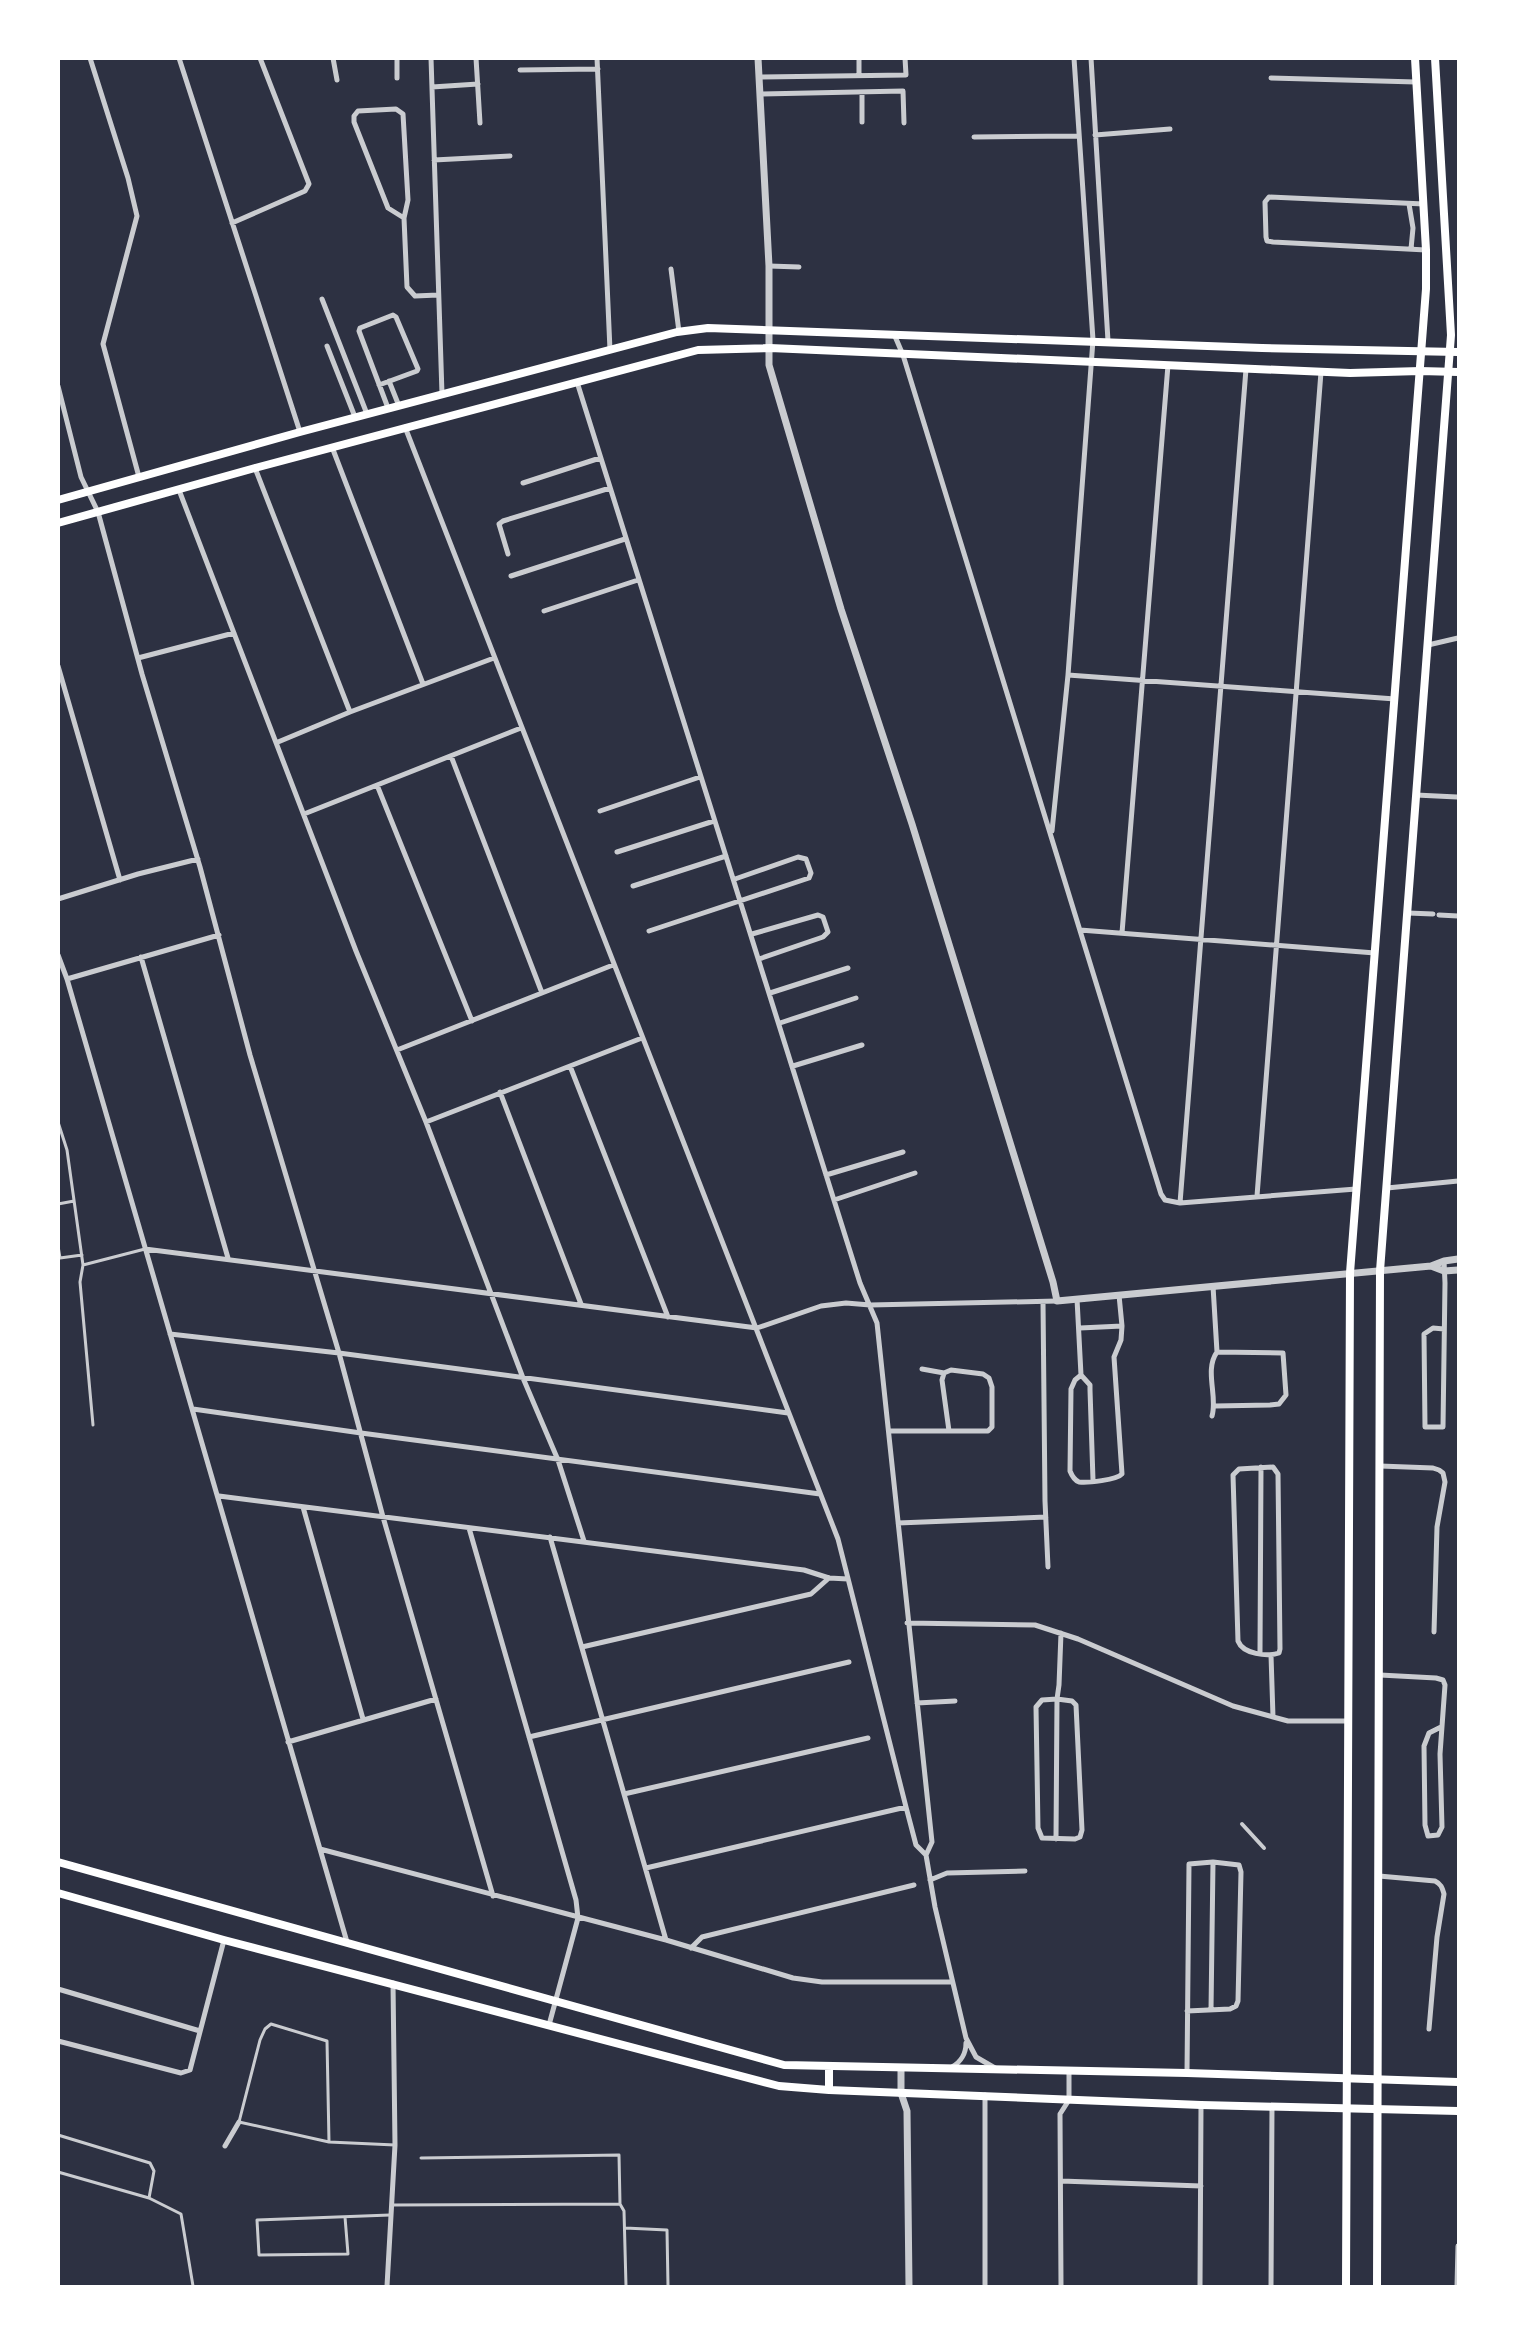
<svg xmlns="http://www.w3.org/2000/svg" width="1517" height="2345" viewBox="0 0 1517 2345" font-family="Arial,sans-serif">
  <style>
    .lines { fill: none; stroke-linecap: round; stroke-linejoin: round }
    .service { stroke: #caccd0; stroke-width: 3 }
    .pedestrian { stroke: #caccd0; stroke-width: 4 }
    .minor { stroke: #caccd0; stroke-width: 5 }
    .tertiary { stroke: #caccd0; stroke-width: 7 }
    .secondary { stroke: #fff; stroke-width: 8 }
    .primary { stroke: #fff; stroke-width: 8 }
  </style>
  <rect width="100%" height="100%" fill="#2d3142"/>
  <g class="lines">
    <path class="service" d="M58,1122L67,1150L83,1265
      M58,1204L74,1201
      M58,1246L60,1258L82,1255
      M93,1425L80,1282L83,1265L145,1249
      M58,2135L150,2163L154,2171L149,2198
      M329,2142L327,2041L271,2024L265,2029L260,2040L239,2122L329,2142L395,2145
      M58,2172L149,2198L181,2214L193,2286
      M620,2204L624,2211L626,2286
      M393,2205L620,2204L619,2155L421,2158
      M345,2217L348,2254L259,2255L257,2220L390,2215
      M625,2228L667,2230L668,2286"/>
    <path class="pedestrian" d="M1242,1824L1264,1848"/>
    <path class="minor" d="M90,58L128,178L137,216L103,344L139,477
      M179,58L300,432
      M333,58L337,80
      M397,58V78
      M431,58L442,394
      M476,58L480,123
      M597,58L610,350
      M859,58V75
      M1091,58L1108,341
      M520,70L598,69
      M759,77L906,75L905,58
      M1271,78L1416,82
      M432,87L478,84
      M862,92V122
      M760,94L903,91L904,123
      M1095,135L1170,129
      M974,137L1079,136
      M434,160L510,156
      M1409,204L1413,228L1411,249
      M1424,204L1269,197L1265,202L1266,237L1267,241L1273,242L1426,250
      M404,218L388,208L354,122V116L358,111L396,109L403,114L408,200L404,218L407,287L415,296L438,295
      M232,223L305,191L309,184L260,58
      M769,266L799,267
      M671,269L679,332
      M322,299L367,414
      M894,334L903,355L1161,1194L1165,1200L1180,1203L1356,1189
      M327,346L355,417
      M389,381L399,406
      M577,382L860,1283L877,1323L932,1842L926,1855
      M379,385L417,371L418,369L396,317L393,315L360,328L359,331L388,408
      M58,386L81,477L98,512L142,674L200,867L250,1055L339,1353L383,1517L493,1896
      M405,427L838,1539L906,1807L916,1845L926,1855L935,1907L966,2038L976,2057L995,2068
      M332,447L423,684
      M255,468L350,712
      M523,483L600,458
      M179,490L356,951L426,1122L523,1378L558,1460L584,1541
      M508,554L499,524L503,521L610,488
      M511,576L625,539
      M544,611L638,580
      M1428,645L1458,638
      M138,658L234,633
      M58,666L120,880
      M1068,675L1395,699
      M278,742L350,712L494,658
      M451,756L542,993
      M377,785L472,1021
      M1416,795L1457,797
      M600,811L700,777
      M304,814L521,728
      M1052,831L1068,675L1093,340L1074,58
      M617,852L714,821
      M633,886L726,856
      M58,899L138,874L198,859
      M1408,913L1433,914
      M1439,915L1458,916
      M1080,930L1375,953
      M649,931L809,878L811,873L806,859L798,857L735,879
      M1122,933L1168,365
      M752,934L818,915L823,917L828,932L823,937L759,959
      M58,955L67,979L347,1942
      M141,957L228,1258
      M67,979L219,935
      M770,993L848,968
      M780,1023L856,998
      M397,1050L613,965
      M570,1066L668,1317
      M793,1066L862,1045
      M500,1092L581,1304
      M426,1122L642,1038
      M826,1175L903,1152
      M1387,1188L1458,1181
      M1257,1196L1321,372
      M834,1200L915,1173
      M1180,1203L1246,369
      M145,1249L757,1328L821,1306L846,1303L870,1305L1057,1301
      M1444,1261L1445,1283L1443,1427H1425L1424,1334L1433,1328L1444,1329
      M1119,1295L1122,1326
      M1077,1299L1081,1375L1075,1380L1071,1389L1070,1471C1072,1476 1074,1480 1079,1482C1087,1483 1117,1480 1122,1474L1114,1357L1121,1340L1122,1326L1080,1328
      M1043,1302L1045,1501L1048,1567
      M170,1334L339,1353L788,1413
      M922,1369L944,1373
      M1081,1375L1090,1385V1390L1093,1480
      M1215,1406L1270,1405L1279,1404L1286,1395L1283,1353L1217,1352
      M193,1409L361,1433L820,1494
      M1212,1416C1218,1397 1204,1370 1217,1352L1213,1286
      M889,1431H988L992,1427V1387L989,1378L983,1374L951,1370L944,1373L942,1380L949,1431
      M1380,1466L1433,1468L1439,1470L1443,1473L1445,1482L1437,1527L1434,1632
      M1273,1467L1278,1474L1280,1649L1279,1653C1267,1657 1243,1654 1238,1641L1233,1475L1239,1469Z
      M219,1496L804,1570L829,1578L848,1579
      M303,1507L363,1719
      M898,1523L1046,1517
      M469,1528L576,1900L578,1918L549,2025
      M550,1537L666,1940
      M907,1623L1035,1625L1078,1639L1233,1706L1288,1721H1348
      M582,1647L811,1594L829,1578
      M1260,1653L1261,1467
      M1271,1655L1273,1717
      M1380,1675L1436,1678L1443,1680L1445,1685L1440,1754L1442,1827L1438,1835L1428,1836L1425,1825L1424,1746L1429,1733L1441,1727
      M1057,1699L1072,1701L1076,1705L1082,1830L1080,1837L1075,1839L1042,1838L1038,1828L1036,1707L1042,1700Z
      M917,1703L955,1701
      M529,1737L849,1662
      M288,1742L436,1699
      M624,1794L868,1738
      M1056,1839L1057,1699L1059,1685L1061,1633
      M320,1849L666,1940L793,1978L822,1982H952
      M646,1868L906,1807
      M1379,1876L1435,1881C1441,1884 1442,1887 1444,1894L1437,1937L1429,2029
      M930,1880L947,1873L1025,1871
      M691,1948L702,1937L914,1885
      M58,1989L200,2031
      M1211,2010L1213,1862
      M58,2041L181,2073L190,2070L224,1940
      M952,2067C961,2062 966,2053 966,2043
      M1187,2073L1189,1864L1213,1862L1239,1865L1241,1872L1238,2001L1236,2006L1230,2009L1187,2011
      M225,2146L239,2122
      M1061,2181L1201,2186
      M387,2286L395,2145L393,1983
      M985,2286V2095
      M1061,2286L1060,2114L1069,2100V2071
      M1200,2286L1201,2105
      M1271,2286L1272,2106
      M1457,2286L1458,2246"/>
    <path class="tertiary" d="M758,58L769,266V365L841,609L912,824L1053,1282L1057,1301L1431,1266L1444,1261L1458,1259
      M1431,1266L1444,1271L1458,1270
      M901,2068V2093L907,2111L909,2286"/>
    <path class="secondary" d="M58,500L300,432L677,332L708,328L1262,348L1458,352
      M58,523L255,468L698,350L770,348L1350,373L1420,371L1458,372
      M58,1862L784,2065L1187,2073L1458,2082
      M58,1893L224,1940L779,2086L829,2090L1201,2105L1458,2111
      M829,2090V2067"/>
    <path class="primary" d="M1346,2286L1350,1273L1426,289V250L1415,58
      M1377,2286L1380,1271L1451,335L1435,58"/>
  </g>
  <rect width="1517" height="2345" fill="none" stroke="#ffffff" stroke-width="120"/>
</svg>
